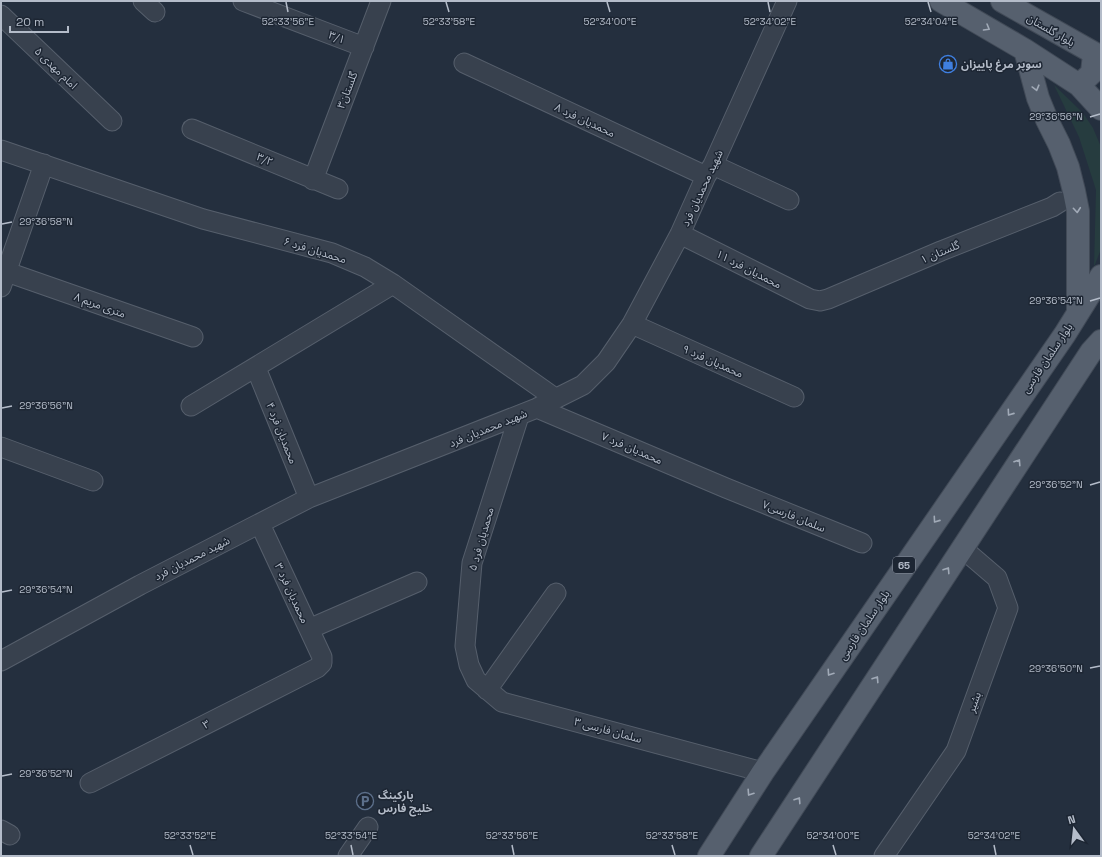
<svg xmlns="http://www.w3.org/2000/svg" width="1102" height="857" viewBox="0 0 1102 857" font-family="'Space Grotesk','Noto Sans Arabic',sans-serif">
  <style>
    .green { fill: #263c3f }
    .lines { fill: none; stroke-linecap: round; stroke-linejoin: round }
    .minor-casing { stroke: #565f6c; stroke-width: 21 }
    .major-casing { stroke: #414a57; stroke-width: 24 }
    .minor { stroke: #38414e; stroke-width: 19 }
    .major { stroke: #56606e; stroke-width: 22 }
    .oneway { stroke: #a1aab7 }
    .ticks { fill: none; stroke: #b4bcc9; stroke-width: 1.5 }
    .labels { text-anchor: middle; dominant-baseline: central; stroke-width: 3; stroke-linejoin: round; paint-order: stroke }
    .shield { fill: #1d2633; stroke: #878f9c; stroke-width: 1 }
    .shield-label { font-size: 10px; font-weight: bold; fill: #b4bcc9 }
    .street-label { font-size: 11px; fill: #b4bcc9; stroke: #1d2633 }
    .poi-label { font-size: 11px; font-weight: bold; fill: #b4bcc9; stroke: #1d2633; text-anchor: start }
    .ticks-label { font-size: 10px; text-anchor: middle; fill: #b4bcc9; stroke: #1d2633; stroke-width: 3; stroke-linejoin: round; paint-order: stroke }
  </style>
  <rect width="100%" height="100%" fill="#242f3e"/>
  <path class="green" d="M1054,85L1083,113L1093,128L1101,147V249L1094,267L1096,190L1079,137Z"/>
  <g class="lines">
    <g class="minor-casing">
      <path id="minor" d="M143,1L155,12
        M243,1L364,47
        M1,15L112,121
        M464,63L706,176
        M192,129L338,189
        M1,150L203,219L332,253L365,267L393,284L555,398
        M713,165L789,200
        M313,180L381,1
        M680,234L810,299L820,301L828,299L941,251L1052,207L1060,202
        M7,272L193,337
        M1,287L44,164
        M632,324L794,397
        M256,368L309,498
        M191,406L393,284
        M537,408L726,488L862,543
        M519,416L472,563L465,646L469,665L476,680L502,702L763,772
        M1,447L93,481
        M309,629L417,582
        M1,661L140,585L309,498L537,408L583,385L606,362L632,324L680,234L706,176L713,165L787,1
        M487,690L556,593
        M90,783L317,668L322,663V657L260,524
        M1,830L10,835
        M348,856L368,827
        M884,856L956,751L1008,608L997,578L962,548"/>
    </g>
    <g class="major-casing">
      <path id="major" d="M941,1L1025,50L1079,85L1101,109
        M1002,1L1101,57
        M1025,50L1038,98L1047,120L1059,144L1068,167L1074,191L1078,211V313
        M1079,85L1092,73L1094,54
        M709,856L763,772L1065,334L1101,276
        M761,856L1091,352L1101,341"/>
    </g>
    <use href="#minor" class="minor"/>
    <use href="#major" class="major"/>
  </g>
  <defs><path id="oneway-chevron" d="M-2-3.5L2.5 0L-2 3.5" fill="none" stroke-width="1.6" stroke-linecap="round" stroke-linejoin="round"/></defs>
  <g class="oneway">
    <use href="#oneway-chevron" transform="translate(987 28) rotate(30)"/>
    <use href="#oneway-chevron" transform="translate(1036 88) rotate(75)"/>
    <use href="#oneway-chevron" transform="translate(1077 210) rotate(85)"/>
    <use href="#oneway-chevron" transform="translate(1010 413) rotate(125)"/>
    <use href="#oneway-chevron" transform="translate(1018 462) rotate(-57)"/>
    <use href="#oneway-chevron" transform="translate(936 520) rotate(125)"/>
    <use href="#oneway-chevron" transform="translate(947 570) rotate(-57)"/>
    <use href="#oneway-chevron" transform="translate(830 673) rotate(124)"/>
    <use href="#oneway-chevron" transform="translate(876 679) rotate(-57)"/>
    <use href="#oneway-chevron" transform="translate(750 793) rotate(123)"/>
    <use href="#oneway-chevron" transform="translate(798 800) rotate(-57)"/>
  </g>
  <path class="ticks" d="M286,2L288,12M446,2L449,12M607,2L610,12M768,2L770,12M928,2L931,12M1090,117L1100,114M2,224L12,222M1090,301L1100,298M2,408L12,406M1090,485L1100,482M2,592L12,590M1090,668L1100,666M2,776L12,774M190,845L193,855M351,845L353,855M512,845L514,855M672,845L675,855M833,845L836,855M994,845L996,855"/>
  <defs>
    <g id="shop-ring" transform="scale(0.9)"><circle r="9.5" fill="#1d2633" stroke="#3f7fe0" stroke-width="1.5"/><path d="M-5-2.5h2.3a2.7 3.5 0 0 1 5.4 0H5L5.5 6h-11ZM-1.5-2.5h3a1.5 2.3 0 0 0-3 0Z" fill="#3f7fe0"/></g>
    <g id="parking-ring" transform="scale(0.9)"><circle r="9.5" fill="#1d2633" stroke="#5c6f8a" stroke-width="1.5"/><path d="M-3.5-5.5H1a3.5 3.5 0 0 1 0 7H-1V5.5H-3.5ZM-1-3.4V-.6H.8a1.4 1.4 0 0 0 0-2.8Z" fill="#5c6f8a"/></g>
  </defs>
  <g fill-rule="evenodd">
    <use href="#shop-ring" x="948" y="64"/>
    <use href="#parking-ring" x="365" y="801"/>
  </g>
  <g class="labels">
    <rect class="shield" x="893" y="557" width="22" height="16" rx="3"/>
    <g class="shield-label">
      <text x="904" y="565">65</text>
    </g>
    <g class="street-label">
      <text transform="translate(1051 30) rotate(30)">بلوار گلستان</text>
      <text transform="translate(337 37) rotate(21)">۳/۱</text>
      <text transform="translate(56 68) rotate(44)">۵ امام مهدی</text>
      <text transform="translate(347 90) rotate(-69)">گلستان۳</text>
      <text transform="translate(585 120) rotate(25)">۸ محمدیان فرد</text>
      <text transform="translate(265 159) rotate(23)">۳/۲</text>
      <text transform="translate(702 188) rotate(-65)">شهید محمدیان فرد</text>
      <text transform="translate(315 250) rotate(17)">۶ محمدیان فرد</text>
      <text transform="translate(940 252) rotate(-23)">۱ گلستان</text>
      <text transform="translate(749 269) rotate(27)">۱۱ محمدیان فرد</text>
      <text transform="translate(100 305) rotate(20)">۸ متری مریم</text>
      <text transform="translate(1047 358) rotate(-56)">بلوار سلمان فارسی</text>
      <text transform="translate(713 361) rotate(24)">۹ محمدیان فرد</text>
      <text transform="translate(488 428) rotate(-22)">شهید محمدیان فرد</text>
      <text transform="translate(282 433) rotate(68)">۴ محمدیان فرد</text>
      <text transform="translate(632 448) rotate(23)">۷ محمدیان فرد</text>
      <text transform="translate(794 516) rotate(22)">سلمان فارسی۷</text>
      <text transform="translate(481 539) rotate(-74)">۵ محمدیان فرد</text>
      <text transform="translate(192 558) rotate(-27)">شهید محمدیان فرد</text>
      <text transform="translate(292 593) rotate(65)">۳ محمدیان فرد</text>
      <text transform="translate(864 625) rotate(-56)">بلوار سلمان فارسی</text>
      <text transform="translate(974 702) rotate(-70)">بشیر</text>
      <text transform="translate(206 724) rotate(-27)">۳</text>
      <text transform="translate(608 730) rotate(15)">۳ سلمان فارسی</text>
    </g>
    <g class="poi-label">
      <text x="961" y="64">سوپر مرغ پاییزان</text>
      <text x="378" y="795">پارکینگ<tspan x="378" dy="13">خلیج فارس</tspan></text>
    </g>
  </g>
  <g class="ticks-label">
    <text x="288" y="25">52°33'56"E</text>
    <text x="449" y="25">52°33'58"E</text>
    <text x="610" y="25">52°34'00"E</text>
    <text x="770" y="25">52°34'02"E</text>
    <text x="931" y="25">52°34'04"E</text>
    <text x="1056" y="120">29°36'56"N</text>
    <text x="46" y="225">29°36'58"N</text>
    <text x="1056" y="304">29°36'54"N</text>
    <text x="46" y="409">29°36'56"N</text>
    <text x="1056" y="488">29°36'52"N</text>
    <text x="46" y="593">29°36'54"N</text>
    <text x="1056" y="672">29°36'50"N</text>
    <text x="46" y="777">29°36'52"N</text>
    <text x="190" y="839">52°33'52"E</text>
    <text x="351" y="839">52°33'54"E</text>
    <text x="512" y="839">52°33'56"E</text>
    <text x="672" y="839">52°33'58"E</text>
    <text x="833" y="839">52°34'00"E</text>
    <text x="994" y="839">52°34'02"E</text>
  </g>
  <rect width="1102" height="857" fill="none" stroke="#b4bcc9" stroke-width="4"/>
  <g transform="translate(1074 829) rotate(345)" stroke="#1d2633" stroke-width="3" paint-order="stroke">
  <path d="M0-3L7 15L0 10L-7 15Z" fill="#b4bcc9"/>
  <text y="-6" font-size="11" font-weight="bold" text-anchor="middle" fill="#b4bcc9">N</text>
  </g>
  <path d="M10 26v6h58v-6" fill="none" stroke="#b4bcc9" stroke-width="2"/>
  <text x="16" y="26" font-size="12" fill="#b4bcc9" stroke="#1d2633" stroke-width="3" paint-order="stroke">20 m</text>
</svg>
